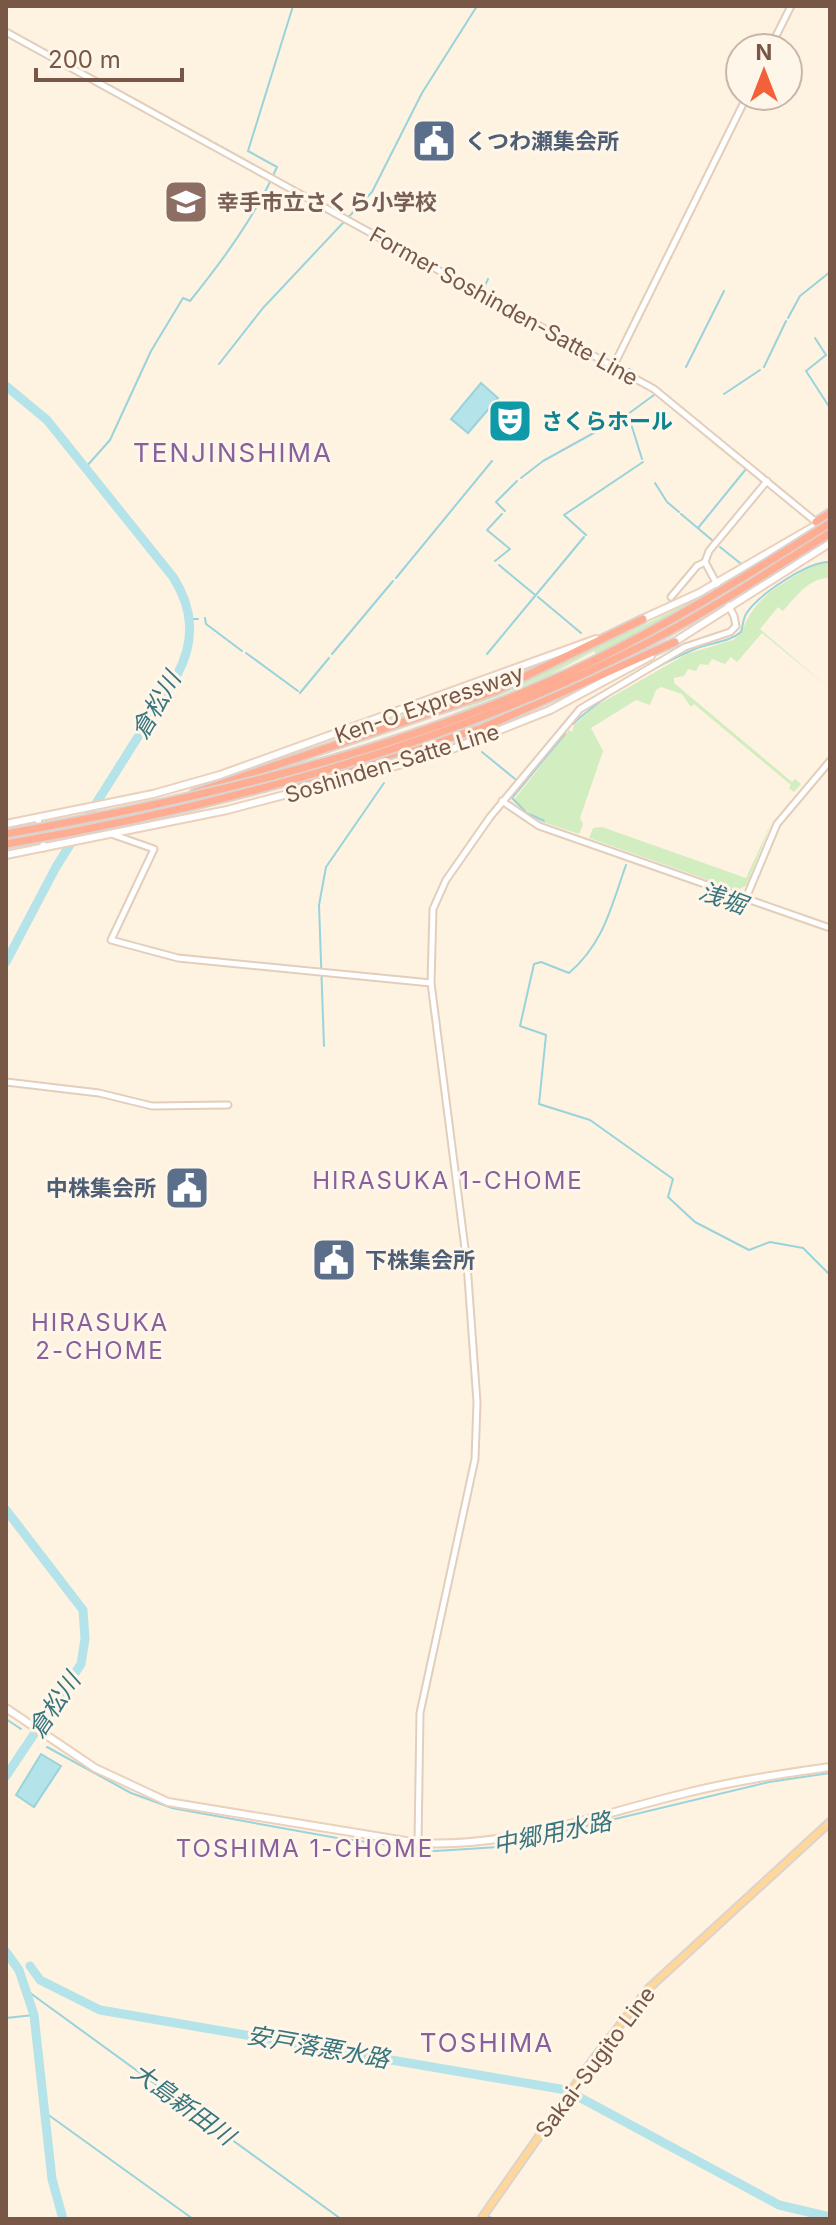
<svg xmlns="http://www.w3.org/2000/svg" width="836" height="2225" viewBox="0 0 836 2225" font-family="Inter,'Noto Sans JP',sans-serif">
  <style>
    .green { fill: #d2edbf }
    .water { fill: #b4e3e9; stroke: #99d3dc; stroke-width: 2 }
    .lines { fill: none; stroke-linecap: round; stroke-linejoin: round }
    .stream { stroke: #99d3dc; stroke-width: 2 }
    .river { stroke: #b4e3e9; stroke-width: 9 }
    .tertiary-casing { stroke: #e3cebc; stroke-width: 9 }
    .secondary-casing { stroke: #ebd1bc; stroke-width: 10 }
    .primary-casing { stroke: #dcd3cf; stroke-width: 10 }
    .motorway-casing { stroke: #dcd3cf; stroke-width: 11 }
    .tertiary { stroke: #fff; stroke-width: 5 }
    .secondary { stroke: #fff; stroke-width: 6 }
    .primary { stroke: #ffd798; stroke-width: 6 }
    .motorway { stroke: #fead92; stroke-width: 7 }
    .motorway-bridge-casing { stroke: #dcd3cf; stroke-width: 11; stroke-linecap: butt }
    .motorway-bridge { stroke: #fead92; stroke-width: 7 }
    .labels { text-anchor: middle; dominant-baseline: central; stroke-width: 6; stroke-linejoin: round; paint-order: stroke }
    .service-label { font-size: 22px; font-weight: bold; fill: #4e5e75; stroke: #fff6ea; text-anchor: start }
    .education-label { font-size: 22px; font-weight: bold; fill: #785e54; stroke: #fff6ea; text-anchor: start }
    .street-label { font-size: 22px; fill: #785746; stroke: #fff6ea }
    .culture-label { font-size: 22px; font-weight: bold; fill: #0d838f; stroke: #fff6ea; text-anchor: start }
    .water-label { font-size: 24px; font-style: italic; fill: #38757f; stroke: #fff6ea }
    .neighbourhood-label { font-size: 24px; letter-spacing: 2px; fill: #87609c; stroke: #fff6ea }
    .quarter-label { font-size: 26px; letter-spacing: 2px; fill: #87609c; stroke: #fff6ea }
  </style>
  <rect width="100%" height="100%" fill="#fef2e1"/>
  <path class="green" d="M816,563H830V578C810,577 796,596 783,611L778,607L760,629L830,689L762,633L737,662L731,657L725,664L712,659L708,665L700,664L696,671L688,669L684,676L674,678V683L792,782L795,779L801,784L794,792L789,788L791,785L694,704L691,707L682,694L661,687L656,690L650,705L636,700L591,728L603,751L580,818L583,824L579,834L543,822L513,801L569,730L572,732L574,725L594,707L687,654L733,640L741,633C757,592 781,586 816,563Z
    M713,589L716,590L605,651L596,655L594,651L546,677L450,715L646,624Z
    M554,659C476,698 392,724 308,751L422,705Z
    M773,819L746,886L737,890L589,838L593,828L602,827L746,878Z"/>
  <path class="water" d="M481,383L498,398L468,433L451,419Z
    M41,1754L61,1766L34,1807L16,1795Z"/>
  <g class="lines">
    <path class="stream" d="M483,290L488,279
      M788,318L800,296L830,272
      M815,338L826,355L806,371L828,405
      M219,364L263,308L372,192L422,93L477,6
      M621,365H623
      M686,367L724,291
      M764,367L786,321
      M629,369L633,371
      M724,394L760,370
      M642,459L628,414L654,395
      M86,467L110,440L151,351L183,298L190,301C223,260 256,215 277,167L248,151L293,6
      M521,478L543,461L628,414
      M655,483L667,502L679,512
      M505,511L496,502L517,481
      M681,514L712,540
      M698,528L746,469
      M586,535L564,515L643,462
      M720,547L740,563
      M495,561L510,549L487,530L502,514
      M499,565L534,594
      M396,578L492,461
      M538,597L581,633
      M205,618L206,624L242,651
      M190,619H198
      M246,653L298,691
      M332,654L393,581
      M487,654L584,537
      M300,693L329,658
      M573,724C602,696 657,665 695,649C710,642 728,643 741,632C743,626 743,619 746,614C758,595 808,561 830,562
      M482,752L515,779
      M544,821L527,813L512,798L565,734
      M626,865C611,907 604,943 569,973L541,962L534,964L520,1026L546,1035L539,1104L590,1120L673,1179L668,1197L695,1222L749,1250L770,1242L803,1248L830,1275
      M324,1046L319,905L326,867L384,783
      M6,1719L21,1729
      M47,1747L131,1793L172,1808L337,1838L435,1851L499,1847L769,1782L830,1773
      M26,1990L341,2219
      M6,2018L34,2015
      M43,2111L193,2219
      M6,2217L11,2219
      M489,2217L494,2219"/>
    <path class="river" d="M6,386L47,420L173,577C194,610 195,641 177,675L56,867L6,962
      M6,1510L83,1610L85,1639L81,1664L6,1776
      M6,1952L19,1970L34,2015L52,2179L63,2219
      M30,1966L40,1980L100,2010L566,2090L779,2205L830,2217"/>
    <g class="tertiary-casing">
      <path id="tertiary" d="M6,32L654,389L816,522
        M770,48L791,6
        M613,367L747,96
        M671,597L697,566L705,562
        M502,801L539,826L830,928
        M38,819L44,848
        M114,835L154,849L111,940L178,958L431,983
        M746,898L777,824L830,761
        M6,1082L99,1093L152,1106L228,1105
        M418,1843L420,1713L475,1459L477,1402L467,1264L431,983L433,909L446,880L490,817L580,709L685,647L730,632L736,626L734,616L705,562L709,551L767,481"/>
    </g>
    <g class="secondary-casing">
      <path id="secondary" d="M640,620L699,593L818,524
        M671,644L830,543
        M6,824L153,794L220,775L596,639
        M6,855L227,810L437,755L550,710L651,656
        M6,1708L95,1768L168,1802L418,1843C511,1848 596,1815 686,1793C733,1781 782,1774 830,1767"/>
    </g>
    <g class="primary-casing">
      <path id="primary" d="M481,2219L594,2058L649,1988L830,1822"/>
    </g>
    <g class="motorway-casing">
      <path id="motorway" d="M816,522L830,513
        M288,784L480,729L675,642
        M194,793L495,691L643,619"/>
    </g>
    <use href="#tertiary" class="tertiary"/>
    <use href="#secondary" class="secondary"/>
    <use href="#primary" class="primary"/>
    <use href="#motorway" class="motorway"/>
    <g class="motorway-bridge-casing">
      <path id="motorway-bridge" d="M6,834C196,800 392,753 568,673C660,630 745,577 830,523
        M6,844C212,809 433,749 621,656C694,621 762,576 830,533"/>
    </g>
    <use href="#motorway-bridge" class="motorway-bridge"/>
  </g>
  <defs>
    <g id="civic-square" transform="scale(2.3)"><rect x="-9" y="-9" width="18" height="18" rx="4" fill="#5c6f8a" stroke="#fff6ea"/><path d="M-.6-6.5H3V-4.5H.6V-3L4-1V1h2V6H-6V1h2V-1L-.6-3ZM-1.2 2.5V6h2.4V2.5Z" fill="#fff"/></g>
    <g id="school-square" transform="scale(2.3)"><rect x="-9" y="-9" width="18" height="18" rx="4" fill="#8d6e63" stroke="#fff6ea"/><path d="M0-5L7-2L0 1L-7-2ZM-4 1L0 2.5L4 1V4Q0 6-4 4Z" fill="#fff"/></g>
    <g id="theatre-square" transform="scale(2.3)"><rect x="-9" y="-9" width="18" height="18" rx="4" fill="#0f9aa8" stroke="#fff6ea"/><path d="M-5-5.5Q0-4 5-5.5V0Q5 5 0 6Q-5 5-5 0ZM-3.3-2.5H-1v1.5H-3.3ZM1-2.5H3.3v1.5H1ZM-2.8 1Q0 5.5 2.8 1Z" fill="#fff"/></g>
  </defs>
  <g fill-rule="evenodd">
    <use href="#civic-square" x="434" y="141"/>
    <use href="#school-square" x="186" y="202"/>
    <use href="#theatre-square" x="510" y="421"/>
    <use href="#civic-square" x="187" y="1188"/>
    <use href="#civic-square" x="334" y="1260"/>
  </g>
  <g class="labels">
    <g class="service-label">
      <text x="465" y="141">くつわ瀬集会所</text>
      <text x="156" y="1188" text-anchor="end">中株集会所</text>
      <text x="365" y="1260">下株集会所</text>
    </g>
    <g class="education-label">
      <text x="217" y="202">幸手市立さくら小学校</text>
    </g>
    <g class="street-label">
      <text transform="translate(504 306) rotate(29)">Former Soshinden-Satte Line</text>
      <text transform="translate(429 704) rotate(-19)">Ken-O Expressway</text>
      <text transform="translate(392 763) rotate(-17)">Soshinden-Satte Line</text>
      <text transform="translate(595 2062) rotate(-53)">Sakai-Sugito Line</text>
    </g>
    <g class="culture-label">
      <text x="541" y="421">さくらホール</text>
    </g>
    <g class="water-label">
      <text transform="translate(156 705) rotate(-60)">倉松川</text>
      <text transform="translate(723 898) rotate(20)">浅堀</text>
      <text transform="translate(54 1705) rotate(-56)">倉松川</text>
      <text transform="translate(552 1833) rotate(-12)">中郷用水路</text>
      <text transform="translate(318 2047) rotate(10)">安戸落悪水路</text>
      <text transform="translate(183 2104) rotate(36)">大島新田川</text>
    </g>
    <g class="neighbourhood-label">
      <text x="448" y="1180">HIRASUKA 1-CHOME</text>
      <text x="100" y="1322">HIRASUKA<tspan x="100" dy="28">2-CHOME</tspan></text>
      <text x="305" y="1848">TOSHIMA 1-CHOME</text>
    </g>
    <g class="quarter-label">
      <text x="233" y="452">TENJINSHIMA</text>
      <text x="487" y="2042">TOSHIMA</text>
    </g>
  </g>
  <rect width="836" height="2225" fill="none" stroke="#785746" stroke-width="16"/>
  <g transform="translate(764 72)"><circle r="38" fill="#fff6ea" stroke="#c9b6a8" stroke-width="2"/>
  <path d="M0-6L14 30L0 20L-14 30Z" fill="#f3613b"/>
  <text y="-12" font-size="22" font-weight="bold" text-anchor="middle" fill="#785746">N</text>
  </g>
  <path d="M36 68v12h146v-12" fill="none" stroke="#785746" stroke-width="4"/>
  <text x="48" y="68" font-size="24" fill="#785746" stroke="#fff6ea" stroke-width="6" paint-order="stroke">200 m</text>
</svg>
